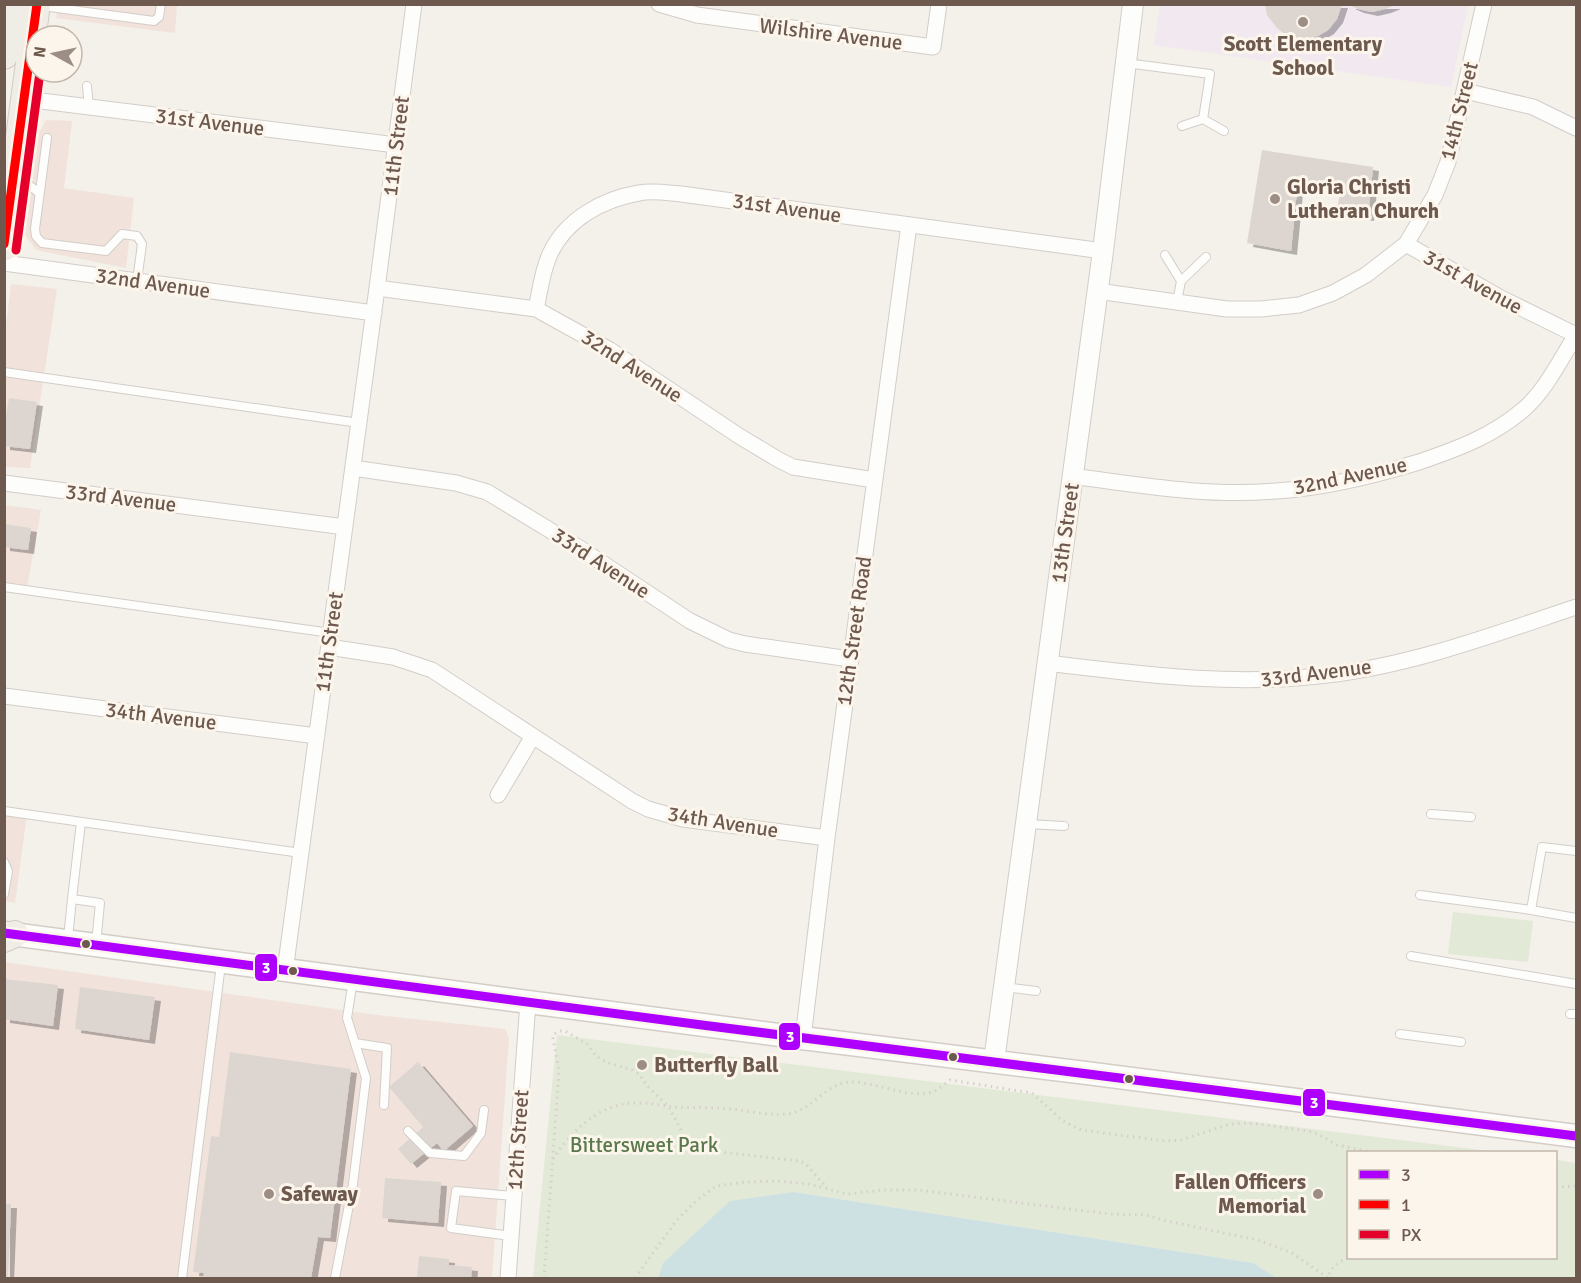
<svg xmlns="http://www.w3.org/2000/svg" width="1581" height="1283" viewBox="0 0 1581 1283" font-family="Signika,sans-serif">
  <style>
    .commercial { fill: #f1e3db }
    .education { fill: #f1e8f0 }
    .green { fill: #e2e9d6 }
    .water { fill: #cde1e3 }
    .building { fill: #ddd6d0; filter: url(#shadow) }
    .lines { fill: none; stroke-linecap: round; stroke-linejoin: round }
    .service-casing { stroke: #d3cdc8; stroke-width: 10 }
    .minor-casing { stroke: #d3cdc8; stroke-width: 17 }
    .tertiary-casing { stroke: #d3cdc8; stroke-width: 22 }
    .secondary-casing { stroke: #d3cdc6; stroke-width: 25 }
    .primary-casing { stroke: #d3cbc7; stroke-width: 28 }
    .path { stroke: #d5d0cb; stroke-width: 3; stroke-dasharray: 1.5 4.5; stroke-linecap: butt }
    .service { stroke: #fdfdfc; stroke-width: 8 }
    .minor { stroke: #fdfdfc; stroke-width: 15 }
    .tertiary { stroke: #fdfdfc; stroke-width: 20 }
    .secondary { stroke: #fdfdfc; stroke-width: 22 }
    .primary { stroke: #f0ece6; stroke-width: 26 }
    .bus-1-casing { stroke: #fcf5eb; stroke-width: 14 }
    .bus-2-casing { stroke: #fcf5eb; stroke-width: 14 }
    .bus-3-casing { stroke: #fcf5eb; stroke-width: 14 }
    .bus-1 { stroke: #ae00ff; stroke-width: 9 }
    .bus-2 { stroke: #f00; stroke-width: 9 }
    .bus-3 { stroke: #e4002b; stroke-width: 9 }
    .poi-dot { fill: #9d8e85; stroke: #fcf5eb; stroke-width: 2 }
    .bus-dot { fill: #6e594e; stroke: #fcf5eb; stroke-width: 2 }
    .labels { text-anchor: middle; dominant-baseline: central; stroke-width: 6; stroke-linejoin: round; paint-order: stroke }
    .street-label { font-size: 21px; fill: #6e594e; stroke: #fcf5eb }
    .poi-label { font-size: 21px; font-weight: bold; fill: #6e594e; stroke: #fcf5eb; text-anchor: start }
    .park-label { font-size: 21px; fill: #59794b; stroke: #fcf5eb }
    .line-badge { stroke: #fcf5eb; stroke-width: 2 }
    .badge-label { font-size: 16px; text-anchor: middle; font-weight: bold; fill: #fff }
  </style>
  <defs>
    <filter id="shadow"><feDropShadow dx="6" dy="4" stdDeviation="0" flood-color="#0004"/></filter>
  </defs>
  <rect width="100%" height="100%" fill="#f4f0ea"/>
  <path class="commercial" d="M59,5H177L175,33L56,18Z
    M46,120L72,121L64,188L134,198L126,268L36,250L25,235L39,133Z
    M11,284L57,289L30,468L5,467L4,342Z
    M5,505L41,510L27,587L5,584Z
    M4,811L27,814L15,903L5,901Z
    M4,962L377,1015L505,1029L509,1038L492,1278H5Z"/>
  <path class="education" d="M1160,5H1468L1451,87L1154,45Z"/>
  <path class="green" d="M1453,912L1533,921L1528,962L1448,954Z
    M557,1035L1496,1152H1348V1258H1556V1160L1576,1163V1278H1277L1253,1263L794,1192L663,1263L658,1278H533Z"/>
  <path class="water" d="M794,1192L1253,1263L1277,1278H658L663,1263L730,1201Z"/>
  <path class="building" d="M1265,4H1342L1337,19L1328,30L1318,36L1302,39L1286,35L1277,28L1267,15Z
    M1349,5H1395L1385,9L1372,12L1358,9Z
    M1262,150L1373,167L1368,217L1336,212L1342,186L1298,180L1291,251L1247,243Z
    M9,398L37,402L30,449L4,446V427Z
    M4,524L31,528L28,550L4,547Z
    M4,979L58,985L53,1026L4,1019Z
    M80,987L155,997L149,1040L75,1029Z
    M230,1052L351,1069L330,1238L318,1237L311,1278H203L204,1273L193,1272L211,1136L219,1137Z
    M418,1062L473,1126L444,1151L437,1143L411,1164L398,1149L423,1127L389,1087Z
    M385,1178L441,1182L438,1223L382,1218Z
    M4,1204H11L8,1278H4Z
    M419,1256L449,1259V1265L472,1267L471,1278H417Z"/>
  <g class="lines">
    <g class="service-casing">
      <path id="service" d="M42,6L154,21L159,17L161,4
        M1126,63L1210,74L1203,119L1182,126
        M87,86L89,107
        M1203,119L1224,131
        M47,138L35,229L36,236L42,243L106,251L122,234L137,236L142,244L137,281
        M19,177L39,193
        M1165,255L1181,281
        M1177,302L1181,281L1206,257
        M4,372L359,423
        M4,587L331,633
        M4,811L301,853
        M1431,814L1471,817
        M1027,824L1064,826
        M4,862L8,871L4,894
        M1420,895L1531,910L1542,847L1576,851
        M72,899L81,822
        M1531,910L1576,918
        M68,938L72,899L100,903L96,944
        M1411,956L1576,984
        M1004,987L1036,991
        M1570,1014H1576
        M1400,1034L1461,1042
        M355,1043L387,1048L384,1105
        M408,1131L430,1153L464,1156L481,1133L484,1110
        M511,1236L451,1228L456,1191L514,1196
        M182,1278L221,964
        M335,1278L353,1184L366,1078L347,1018L353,980"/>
    </g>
    <g class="minor-casing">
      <path id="minor" d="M659,4L697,15L933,47L939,4
        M1465,91L1533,107L1576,128
        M25,99L396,145
        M1406,244L1499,297L1576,335
        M4,263L374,313
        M377,288L536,309L610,350L739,436L779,460L793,467L874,480
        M1097,291L1227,309H1261L1299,305L1333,293L1366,275L1406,244L1435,195L1448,162L1484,4
        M536,309C540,291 542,271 550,254C566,219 603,199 639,193C652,190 668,193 681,194L1103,251
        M353,468L456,483L487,492L581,549L690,621L729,640L745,644L850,659
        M1072,476C1140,485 1208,497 1276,491C1324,488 1373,476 1419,462C1457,449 1493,436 1524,409C1546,390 1560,360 1576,335
        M4,483L345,527
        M329,647L393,657L432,670L632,801L648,809L683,819L827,838
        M1047,663C1140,674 1233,687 1327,675C1413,665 1495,634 1576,607
        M4,696L317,736
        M498,795L533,736
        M285,971L377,288L414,4
        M803,1038L827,838L909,225
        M508,1278L528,1002"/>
    </g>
    <g class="tertiary-casing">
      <path id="tertiary" d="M994,1061L1103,251L1133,4"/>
    </g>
    <g class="secondary-casing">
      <path id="secondary" d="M4,933C270,967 536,1004 802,1038C1060,1070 1319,1101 1576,1136"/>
    </g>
    <g class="primary-casing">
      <path id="primary" d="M4,56L11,4
        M4,248L37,4
        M4,939L15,934"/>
    </g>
    <path class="path" d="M553,1159C573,1129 602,1101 641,1103C652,1103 662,1106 673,1107C692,1108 712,1107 732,1109C750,1111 768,1116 786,1114C812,1112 825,1083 850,1082C876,1081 911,1101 935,1091C940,1088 945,1084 950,1080L1032,1093L1063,1121L1081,1130L1165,1141L1181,1140L1227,1125L1241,1123L1259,1124L1308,1131L1318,1134L1337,1145L1371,1152
      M1556,1187L1576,1186
      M544,1278L559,1072L553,1038L554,1034L559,1031H565L587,1044L596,1056L606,1062L632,1070L640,1075L647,1086L669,1107L686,1140L702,1150L800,1161L806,1164L827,1188
      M635,1278L676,1221L696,1201L716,1186L746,1182L776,1181L809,1184L847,1194L883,1190H919L1061,1208L1111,1214L1146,1215L1167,1221L1258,1240L1292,1253L1328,1278C1330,1267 1339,1262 1348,1257"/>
    <use href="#service" class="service"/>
    <use href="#minor" class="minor"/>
    <use href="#tertiary" class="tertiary"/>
    <use href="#secondary" class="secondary"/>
    <use href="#primary" class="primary"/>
    <g class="bus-1-casing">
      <path id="bus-1" d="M4,933L702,1025L1576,1136"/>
    </g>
    <g class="bus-2-casing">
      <path id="bus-2" d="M4,244L37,4"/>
    </g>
    <g class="bus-3-casing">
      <path id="bus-3" d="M16,250L40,72"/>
    </g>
    <use href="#bus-1" class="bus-1"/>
    <use href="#bus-2" class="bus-2"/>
    <use href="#bus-3" class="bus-3"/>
  </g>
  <g class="poi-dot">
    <circle cx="1303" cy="22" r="6"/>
    <circle cx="1275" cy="199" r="6"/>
    <circle cx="642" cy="1065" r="6"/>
    <circle cx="269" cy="1194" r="6"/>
    <circle cx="1318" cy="1194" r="6"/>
  </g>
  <g class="bus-dot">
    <circle cx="86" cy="944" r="5"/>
    <circle cx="293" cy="971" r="5"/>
    <circle cx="953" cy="1057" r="5"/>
    <circle cx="1129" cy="1079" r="5"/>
  </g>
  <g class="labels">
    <g class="street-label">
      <text transform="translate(831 34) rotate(7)">Wilshire Avenue</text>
      <text transform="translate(1459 111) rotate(-76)">14th Street</text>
      <text transform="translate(210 122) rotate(7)">31st Avenue</text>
      <text transform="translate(396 146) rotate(-83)">11th Street</text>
      <text transform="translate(787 208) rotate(8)">31st Avenue</text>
      <text transform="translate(1473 282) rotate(29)">31st Avenue</text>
      <text transform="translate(153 283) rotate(8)">32nd Avenue</text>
      <text transform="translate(632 366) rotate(33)">32nd Avenue</text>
      <text transform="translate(1350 476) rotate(-12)">32nd Avenue</text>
      <text transform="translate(121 498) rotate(7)">33rd Avenue</text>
      <text transform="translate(1065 533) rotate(-82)">13th Street</text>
      <text transform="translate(601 563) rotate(33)">33rd Avenue</text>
      <text transform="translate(854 631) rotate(-82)">12th Street Road</text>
      <text transform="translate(329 642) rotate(-82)">11th Street</text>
      <text transform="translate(1316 673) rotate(-7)">33rd Avenue</text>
      <text transform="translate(161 716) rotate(7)">34th Avenue</text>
      <text transform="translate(723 822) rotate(9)">34th Avenue</text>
      <text transform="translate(518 1140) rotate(-86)">12th Street</text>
    </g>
    <g class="poi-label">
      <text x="1303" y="44" text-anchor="middle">Scott Elementary<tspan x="1303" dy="24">School</tspan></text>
      <text x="1287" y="187">Gloria Christi<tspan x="1287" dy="24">Lutheran Church</tspan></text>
      <text x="654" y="1065">Butterfly Ball</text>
      <text x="1306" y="1182" text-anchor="end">Fallen Officers<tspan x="1306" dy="24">Memorial</tspan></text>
      <text x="281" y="1194">Safeway</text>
    </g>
    <g class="park-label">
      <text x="644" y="1145">Bittersweet Park</text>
    </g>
  </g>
  <g class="line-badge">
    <rect x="254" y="953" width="24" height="29" rx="6" fill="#ae00ff"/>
    <rect x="778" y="1022" width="23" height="29" rx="6" fill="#ae00ff"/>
    <rect x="1302" y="1088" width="24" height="29" rx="6" fill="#ae00ff"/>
  </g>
  <g class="badge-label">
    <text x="266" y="973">3</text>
    <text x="790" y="1042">3</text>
    <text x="1314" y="1108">3</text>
  </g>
  <rect width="1581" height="1283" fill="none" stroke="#6e594e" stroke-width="12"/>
  <rect x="1347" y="1151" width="210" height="108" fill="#fcf5eb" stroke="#c3b7ac" stroke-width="1.5"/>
  <rect x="1359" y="1170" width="30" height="9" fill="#ae00ff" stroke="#c3b7ac" stroke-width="1.5"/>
  <text x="1401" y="1181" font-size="18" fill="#6e594e">3</text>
  <rect x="1359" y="1200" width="30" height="9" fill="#ff0000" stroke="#c3b7ac" stroke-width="1.5"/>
  <text x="1401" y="1211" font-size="18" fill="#6e594e">1</text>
  <rect x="1359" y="1230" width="30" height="9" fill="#e4002b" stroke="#c3b7ac" stroke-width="1.5"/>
  <text x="1401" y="1241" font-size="18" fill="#6e594e">PX</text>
  <g transform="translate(54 54) rotate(278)"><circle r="28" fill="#fcf5eb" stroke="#c3b7ac" stroke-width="1.5"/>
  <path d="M0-4.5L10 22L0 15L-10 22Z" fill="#9d8e85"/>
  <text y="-9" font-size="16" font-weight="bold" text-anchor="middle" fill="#6e594e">N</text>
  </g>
</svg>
